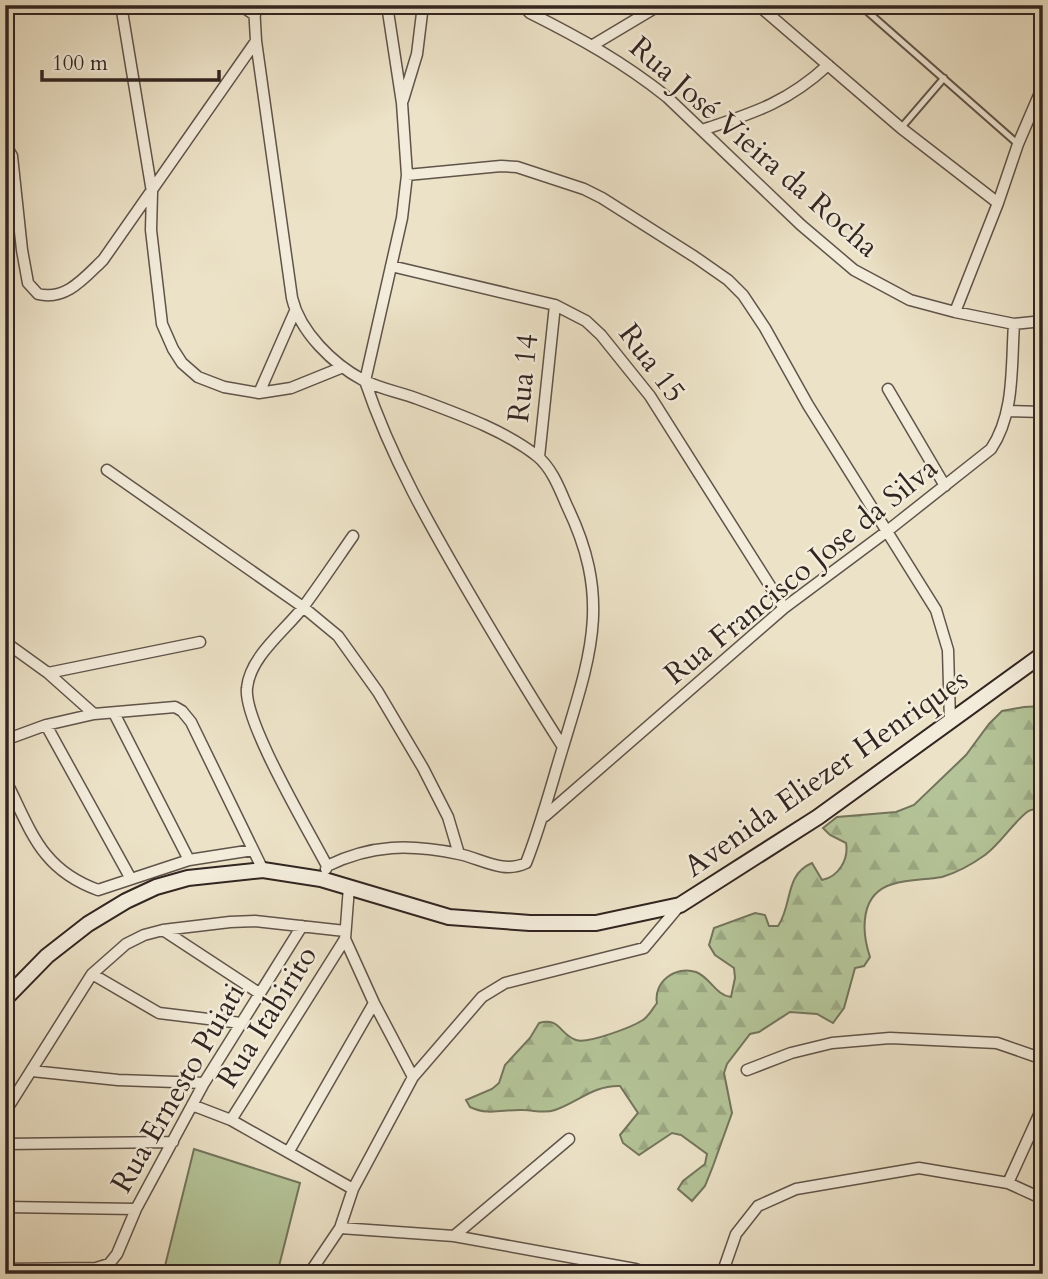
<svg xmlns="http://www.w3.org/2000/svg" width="1048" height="1279" viewBox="0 0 1048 1279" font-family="Cardo,serif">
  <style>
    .green { fill: #b4c498; stroke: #73745c; stroke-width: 2 }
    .forest { fill: url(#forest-firs); stroke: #73745c; stroke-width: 2 }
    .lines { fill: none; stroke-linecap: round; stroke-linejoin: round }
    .lane-casing { stroke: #60544a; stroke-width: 9 }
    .street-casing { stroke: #60544a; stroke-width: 13 }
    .secondary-casing { stroke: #322521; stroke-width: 18 }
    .lane { stroke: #f3ecdb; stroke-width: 5 }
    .street { stroke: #f3ecdb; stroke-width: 10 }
    .secondary { stroke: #f3ecdb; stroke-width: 14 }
    .labels { text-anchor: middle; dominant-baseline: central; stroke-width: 5; stroke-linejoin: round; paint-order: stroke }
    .street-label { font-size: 30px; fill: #322521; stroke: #f3ecdb }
  </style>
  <defs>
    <pattern id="forest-firs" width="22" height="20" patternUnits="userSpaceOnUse" patternTransform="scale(1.75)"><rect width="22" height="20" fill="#b4c498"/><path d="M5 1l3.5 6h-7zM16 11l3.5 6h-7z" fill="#9ba883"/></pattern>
  </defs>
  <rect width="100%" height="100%" fill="#ece2c7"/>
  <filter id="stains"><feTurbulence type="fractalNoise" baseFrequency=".00286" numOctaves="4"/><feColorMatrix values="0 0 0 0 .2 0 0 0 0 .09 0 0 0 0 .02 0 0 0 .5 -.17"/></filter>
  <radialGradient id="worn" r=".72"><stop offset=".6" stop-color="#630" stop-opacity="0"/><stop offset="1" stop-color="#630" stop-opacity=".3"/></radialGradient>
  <path class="green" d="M194,1149L300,1183L277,1274H163Z"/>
  <path class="forest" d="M1043,706V810C1037,809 1032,808 1027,812C1012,824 1001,843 985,855C971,865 959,872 942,877C926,880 909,879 893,884C860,893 861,930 870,957L864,966L855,968L844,1008L833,1023L817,1014L790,1012L759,1032L750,1034L727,1064L724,1073L732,1113L713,1166L705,1186L692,1201L678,1189L683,1181L705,1164L707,1154L681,1135L672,1133L639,1155L623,1143L620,1135L638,1113L620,1086C594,1085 578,1102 555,1110C544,1114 534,1110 523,1110C504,1109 488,1116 470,1107L466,1100L492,1089L499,1083L505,1065L530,1038L539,1023C560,1017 559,1034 576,1040C588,1044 632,1027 643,1020C649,1016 653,1008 657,1003C653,982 676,965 696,972C711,978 715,995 731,997L735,978L734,968L715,955L709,945L714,928L755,913L765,915L769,926H778C793,904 784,875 812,863L822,880C838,877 849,860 846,843L830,835L823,828L837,817L896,812L914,805L966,755L989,724L1002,711L1024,707Z"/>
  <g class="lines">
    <g class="lane-casing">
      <path id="lane" d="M860,5L1018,144
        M901,128L944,78"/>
    </g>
    <g class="street-casing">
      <path id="street" d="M121,5L152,192L151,230L162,324L173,349L182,363L198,377L224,387L259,393L291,388L343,367
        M240,5L255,15
        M254,5L256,41L292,298C300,332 333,364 363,380C380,389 400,392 418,399C458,414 504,430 537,456C552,468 560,490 567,506C612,599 591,654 563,747C551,786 541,825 526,863C503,874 482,859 459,854C410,844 372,844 327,866
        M522,5L530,13C580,38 623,62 667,97L801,225L854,270L910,300L955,312L1014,324L1043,321
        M758,5L901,128L998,203
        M593,45L660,5
        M403,100L417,54L423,5
        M702,130C753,113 787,103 828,65
        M5,144L12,156L22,250L28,283L38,294C66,301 84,278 103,260L256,41
        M407,175L501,166L517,167L584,189L602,198L695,257L728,280L743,295L765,328L808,405L936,610L948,650L950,721
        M391,266L555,305L586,321L601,335L650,396L784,608
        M955,312L998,203L1018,144L1042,88
        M365,381C391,458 430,526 471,596C501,647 531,697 563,747
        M365,381L402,218L407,175L402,103L387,5
        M888,389L945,486
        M259,393L295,311
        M1008,411L1043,412
        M539,457L555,305
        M107,470L303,607L338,636L378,692L423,768L448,817L459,854
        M5,642L48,673L94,714
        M48,673L200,642
        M114,713L189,860
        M46,725L131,879
        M5,740L46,725L94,714L175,707L182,711L191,722L263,870
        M5,779C31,830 40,869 98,890L189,860L253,850
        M545,816L784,608L886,532L991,449C1015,413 1011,367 1014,324
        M326,869L327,866C309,831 243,721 247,688C250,656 286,630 304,606C321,583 337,559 353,536
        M349,887L345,939L374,1003L413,1077
        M163,930L259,993
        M92,974L159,1013L241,1023
        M747,1070L791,1053L832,1043L890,1038L997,1043L1043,1059
        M32,1071L118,1080L204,1083
        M192,1105L231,1120L353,1189
        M5,1112L92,974L126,944L144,935L163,930L230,922L255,921L345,931
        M231,1120L345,939
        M5,1144L173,1142
        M289,1151L374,1003
        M1008,1183L1043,1106
        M5,1207L136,1209
        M340,1228L454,1236L635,1269L650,1274
        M454,1236L569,1139
        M5,1269L96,1268L109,1264L117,1254L136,1209L204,1083L302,926
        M309,1274L340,1228L353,1189L413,1077L482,997L505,983L644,948L680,905
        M722,1274L736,1234L758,1206L796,1189L919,1168L1008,1183L1043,1199"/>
    </g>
    <g class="secondary-casing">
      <path id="secondary" d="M5,999L47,956L88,924L126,901L156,887L188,878L263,870L321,879L449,917L530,923H596L680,905L818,817L1043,654"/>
    </g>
    <use href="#lane" class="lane"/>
    <use href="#street" class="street"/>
    <use href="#secondary" class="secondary"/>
  </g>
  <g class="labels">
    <g class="street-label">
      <text transform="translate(754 147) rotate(41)">Rua José Vieira da Rocha</text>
      <text transform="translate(652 363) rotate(53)">Rua 15</text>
      <text transform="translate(523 378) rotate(-84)">Rua 14</text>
      <text transform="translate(801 571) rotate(-39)">Rua Francisco Jose da Silva</text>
      <text transform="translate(826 773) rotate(-35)">Avenida Eliezer Henriques</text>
      <text transform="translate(267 1017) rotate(-58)">Rua Itabirito</text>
      <text transform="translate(178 1088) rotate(-60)">Rua Ernesto Puiati</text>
    </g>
  </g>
  <rect width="1048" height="1279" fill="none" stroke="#ece2c7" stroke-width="28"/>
  <rect x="7" y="7" width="1034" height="1265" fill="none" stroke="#322521" stroke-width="3.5"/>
  <rect x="14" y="14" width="1020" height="1251" fill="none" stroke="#322521" stroke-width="2"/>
  <path d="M42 70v10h177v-10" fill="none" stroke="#322521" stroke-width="3.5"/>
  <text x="52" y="70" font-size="21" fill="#322521" stroke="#f3ecdb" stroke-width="5" paint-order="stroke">100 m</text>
  <rect width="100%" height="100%" filter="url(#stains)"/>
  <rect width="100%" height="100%" fill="url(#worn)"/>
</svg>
